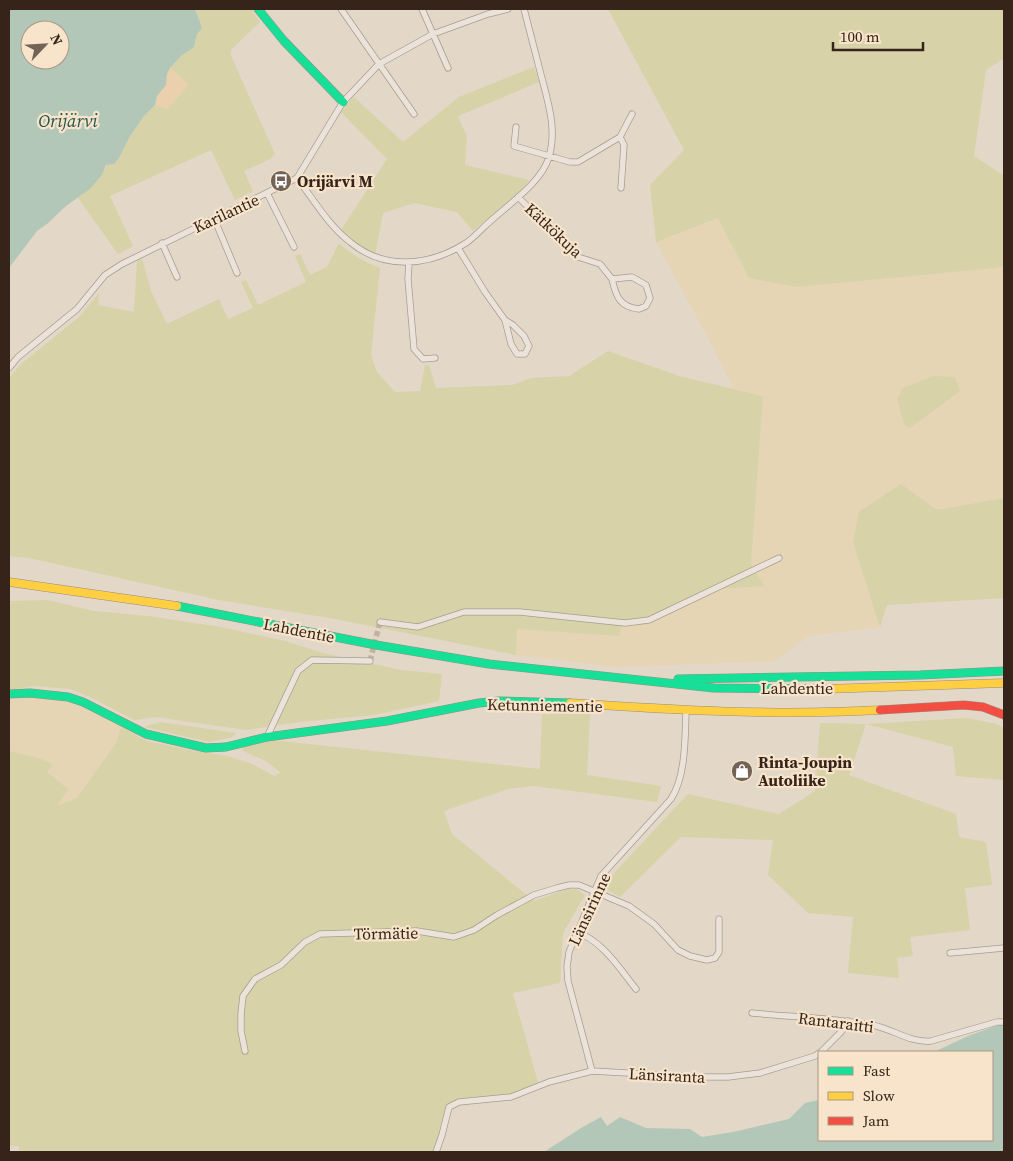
<svg xmlns="http://www.w3.org/2000/svg" width="1013" height="1161" viewBox="0 0 1013 1161" font-family="'Source Serif 4',serif">
  <style>
    .farmland { fill: #e5d5b5 }
    .green { fill: #d7d2a8 }
    .sand { fill: #ead0ac }
    .water { fill: #b3c7b8; fill-rule: evenodd }
    .lines { fill: none; stroke-linecap: round; stroke-linejoin: round }
    .street-tunnel { stroke: #c0b3a4; stroke-width: 5.5; stroke-dasharray: 5.5 3; stroke-linecap: butt }
    .street-casing { stroke: #a89c91; stroke-width: 7 }
    .fast-casing { stroke: #978c81; stroke-width: 9 }
    .slow-casing { stroke: #978c81; stroke-width: 9 }
    .jam-casing { stroke: #978c81; stroke-width: 9 }
    .street { stroke: #ebe3da; stroke-width: 5.5 }
    .fast { stroke: #16e098; stroke-width: 8 }
    .slow { stroke: #ffcf43; stroke-width: 8 }
    .jam { stroke: #f24e42; stroke-width: 8 }
    .labels { text-anchor: middle; dominant-baseline: central; stroke-width: 4.5; stroke-linejoin: round; paint-order: stroke }
    .poi-label { font-size: 16px; font-weight: bold; fill: #36241a; stroke: #f7e4ca; text-anchor: start }
    .street-label { font-size: 16px; fill: #36241a; stroke: #f7e4ca }
    .water-label { font-size: 18px; font-style: italic; fill: #28574e; stroke: #f7e4ca }
  </style>
  <rect width="100%" height="100%" fill="#e3d7c7"/>
  <path class="farmland" d="M719,218L749,278L797,287L995,268L1004,266V498L937,510L901,484L853,543L880,627L809,636L774,661L619,667L516,655L517,629L618,636L621,628L715,589L751,564L763,396L733,388L706,334L656,242Z
    M36,697L69,701L121,727L116,743L77,798L56,807L47,772L52,764L9,751V699Z"/>
  <path class="green" d="M195,9H251L260,22L231,50V56L275,154L270,159L244,171L253,191L235,200L211,150L110,196L133,246L118,254L78,198L90,189L102,175L107,165L119,158L129,138L144,116L155,105L167,109L189,85L170,68L181,56L194,47L197,34L202,28Z
    M608,9H1004V58L986,70L974,156L1004,176V266L995,268L797,287L749,278L718,218L656,242L650,185L684,150Z
    M534,67L539,82L458,116L467,137L465,165L529,180L519,192L473,231L457,212L414,203L383,213L375,255L355,243L341,230L387,159L341,112L354,97L403,142L459,97Z
    M339,243C352,255 364,262 380,268L371,355L377,372L395,392L420,391L425,365H429L436,388L512,385L532,378L569,376L608,351L679,376L763,396L751,564L764,586L715,589L621,628L619,636L517,629L516,655L335,619L219,600L29,558L9,556V378L21,364L79,317L99,293L98,305L134,312L137,260L142,258L151,291L167,324L219,299L228,319L253,308L241,282L246,280L258,305L306,282L295,256L300,254L310,275L327,267Z
    M933,376L955,377L960,391L910,428L904,424L897,399L903,388Z
    M901,484L937,510L1004,498V598L887,605L880,627L853,543L859,512Z
    M48,600L94,611L148,616L221,627L285,641L323,653L401,670L442,674L439,701L374,715L299,722L246,730L156,717L134,720L90,697L70,689L35,686L9,690V601Z
    M542,714H590L587,775L661,786L657,802L534,786L508,789L444,811L452,834L534,901L568,889H576L585,895L563,933L560,983L513,993L539,1086L510,1097L459,1102L449,1107L436,1152H19V1146H9V751L39,758L53,764L47,772L68,789L57,806L77,798L116,743L121,727L147,741L195,751L227,756L252,764L274,776L281,773L266,761L243,751V747L272,740L540,769Z
    M967,718L996,724L1004,728V780L956,776L953,747L866,724L849,775L956,814L959,837L986,842L992,885L965,888L970,930L910,937L913,956L897,958L899,978L848,973L853,917L808,913L768,875L773,840L681,837L620,897L606,889L614,873L688,794L779,814L815,791L820,723L866,724Z
    M160,722L236,733L233,737L209,742L144,727Z"/>
  <path class="sand" d="M170,68L189,85L167,109L155,105L157,96L167,82V74Z"/>
  <path class="water" d="M9,9H195L202,28L197,34L194,47L181,56L170,68L167,74L166,85L157,96L155,105L144,116L129,138L119,158L114,164L106,165L102,175L90,189L66,206L47,224L37,231L9,268ZM30,30H60V60H30Z
    M1004,1023V1152H544L581,1128L601,1117L607,1126L620,1117L646,1128L690,1129L702,1137L733,1132L789,1119L805,1103L819,1100V1140H992V1052H934L968,1036Z"/>
  <g class="lines">
    <path class="street-tunnel" d="M370,661L380,622"/>
    <g class="street-casing">
      <path id="street" d="M341,9L414,114
        M422,9L448,68
        M516,127L514,146L570,162H578L620,137L632,114
        M620,137L624,145L621,188
        M297,178C314,200 328,225 350,242C385,271 430,266 466,243C476,236 484,226 494,218C512,202 542,181 549,157C558,127 546,96 539,67C534,48 529,28 524,9
        M267,193L294,247
        M518,197L578,257L600,264L612,279L632,277L646,285L650,298L646,306L639,309C620,307 616,297 612,279
        M214,218L237,273
        M162,243L177,277
        M458,248L485,292L505,320L513,325L524,336L529,346L525,354H517L511,344L505,320
        M409,263L408,279L414,349L423,359L435,358
        M9,368L18,357L77,309L105,275L122,264L297,178L343,102L379,64L433,34L488,14L508,9
        M380,622L418,627L464,612H520L625,623L649,620L779,558
        M267,737L298,671L312,660L370,661
        M576,932C602,940 620,969 636,989
        M950,953L1004,948
        M752,1013C792,1017 832,1018 872,1025C893,1029 910,1043 931,1041L997,1022H1004
        M245,1051L241,1031V1014L243,996L255,979L281,965L305,942L320,934L417,931L454,937L474,930L497,915L534,895L557,888L569,885H579L629,906L654,924L678,950L690,956L707,960L715,958L719,952V919
        M821,1052L841,1032L848,1021
        M592,1071L568,981L567,967L569,952L601,876L671,799C686,776 685,738 686,711
        M436,1152L442,1135L449,1107L459,1102L511,1097L549,1082L592,1071L699,1077H728L760,1073L815,1056L819,1053"/>
    </g>
    <g class="fast-casing">
      <path id="fast" d="M258,9L284,41L343,102
        M177,606L376,645L489,664L714,688L825,689
        M678,679L920,675L1004,671
        M9,694L30,693L68,697L83,702L146,734L206,748L226,747L267,737L387,721L479,703L499,701L570,703"/>
    </g>
    <g class="slow-casing">
      <path id="slow" d="M9,582L177,606
        M825,689L1004,683
        M570,703C674,710 776,716 880,710"/>
    </g>
    <g class="jam-casing">
      <path id="jam" d="M880,710L964,705L983,707L1004,715"/>
    </g>
    <use href="#street" class="street"/>
    <use href="#fast" class="fast"/>
    <use href="#slow" class="slow"/>
    <use href="#jam" class="jam"/>
  </g>
  <defs>
    <g id="bus-disc" transform="scale(1.125)"><circle r="9.5" fill="#736357" stroke="#f7e4ca"/><path d="M-5-6H5V4H4V6H2V4H-2V6H-4V4H-5ZM-3.5-4V0h7V-4ZM-3.5 1.2v1.5H-2V1.2ZM2 1.2v1.5H3.5V1.2Z" fill="#fff"/></g>
    <g id="shop-disc" transform="scale(1.125)"><circle r="9.5" fill="#736357" stroke="#f7e4ca"/><path d="M-5-2.5h2.3a2.7 3.5 0 0 1 5.4 0H5L5.5 6h-11ZM-1.5-2.5h3a1.5 2.3 0 0 0-3 0Z" fill="#fff"/></g>
  </defs>
  <g fill-rule="evenodd">
    <use href="#bus-disc" x="281" y="181"/>
    <use href="#shop-disc" x="742" y="771"/>
  </g>
  <g class="labels">
    <g class="poi-label">
      <text x="297" y="181">Orijärvi M</text>
      <text x="758" y="762">Rinta-Joupin<tspan x="758" dy="18">Autoliike</tspan></text>
    </g>
    <g class="street-label">
      <text transform="translate(226 213) rotate(-25)">Karilantie</text>
      <text transform="translate(554 230) rotate(43)">Kätkökuja</text>
      <text transform="translate(299 630) rotate(11)">Lahdentie</text>
      <text x="797" y="688">Lahdentie</text>
      <text transform="translate(545 705) rotate(1)">Ketunniementie</text>
      <text transform="translate(589 909) rotate(-65)">Länsirinne</text>
      <text transform="translate(386 933) rotate(-1)">Törmätie</text>
      <text transform="translate(836 1022) rotate(7)">Rantaraitti</text>
      <text transform="translate(667 1075) rotate(3)">Länsiranta</text>
    </g>
    <g class="water-label">
      <text x="68" y="120">Orijärvi</text>
    </g>
  </g>
  <rect width="1013" height="1161" fill="none" stroke="#36241a" stroke-width="20"/>
  <rect x="818" y="1051" width="175" height="90" fill="#f7e4ca" stroke="#aa9784"/>
  <rect x="828" y="1067" width="25" height="8" fill="#16e098" stroke="#aa9784"/>
  <text x="863" y="1076" font-size="15" fill="#36241a">Fast</text>
  <rect x="828" y="1092" width="25" height="8" fill="#ffcf43" stroke="#aa9784"/>
  <text x="863" y="1101" font-size="15" fill="#36241a">Slow</text>
  <rect x="828" y="1117" width="25" height="8" fill="#f24e42" stroke="#aa9784"/>
  <text x="863" y="1126" font-size="15" fill="#36241a">Jam</text>
  <g transform="translate(45 45) rotate(65)"><circle r="24" fill="#f7e4ca" stroke="#aa9784"/>
  <path d="M0-4L9 19L0 12L-9 19Z" fill="#736357"/>
  <text y="-8" font-size="14" font-weight="bold" text-anchor="middle" fill="#36241a">N</text>
  </g>
  <path d="M833 42v8h90v-8" fill="none" stroke="#36241a" stroke-width="2.5"/>
  <text x="840" y="42" font-size="15" fill="#36241a" stroke="#f7e4ca" stroke-width="4" paint-order="stroke">100 m</text>
</svg>
